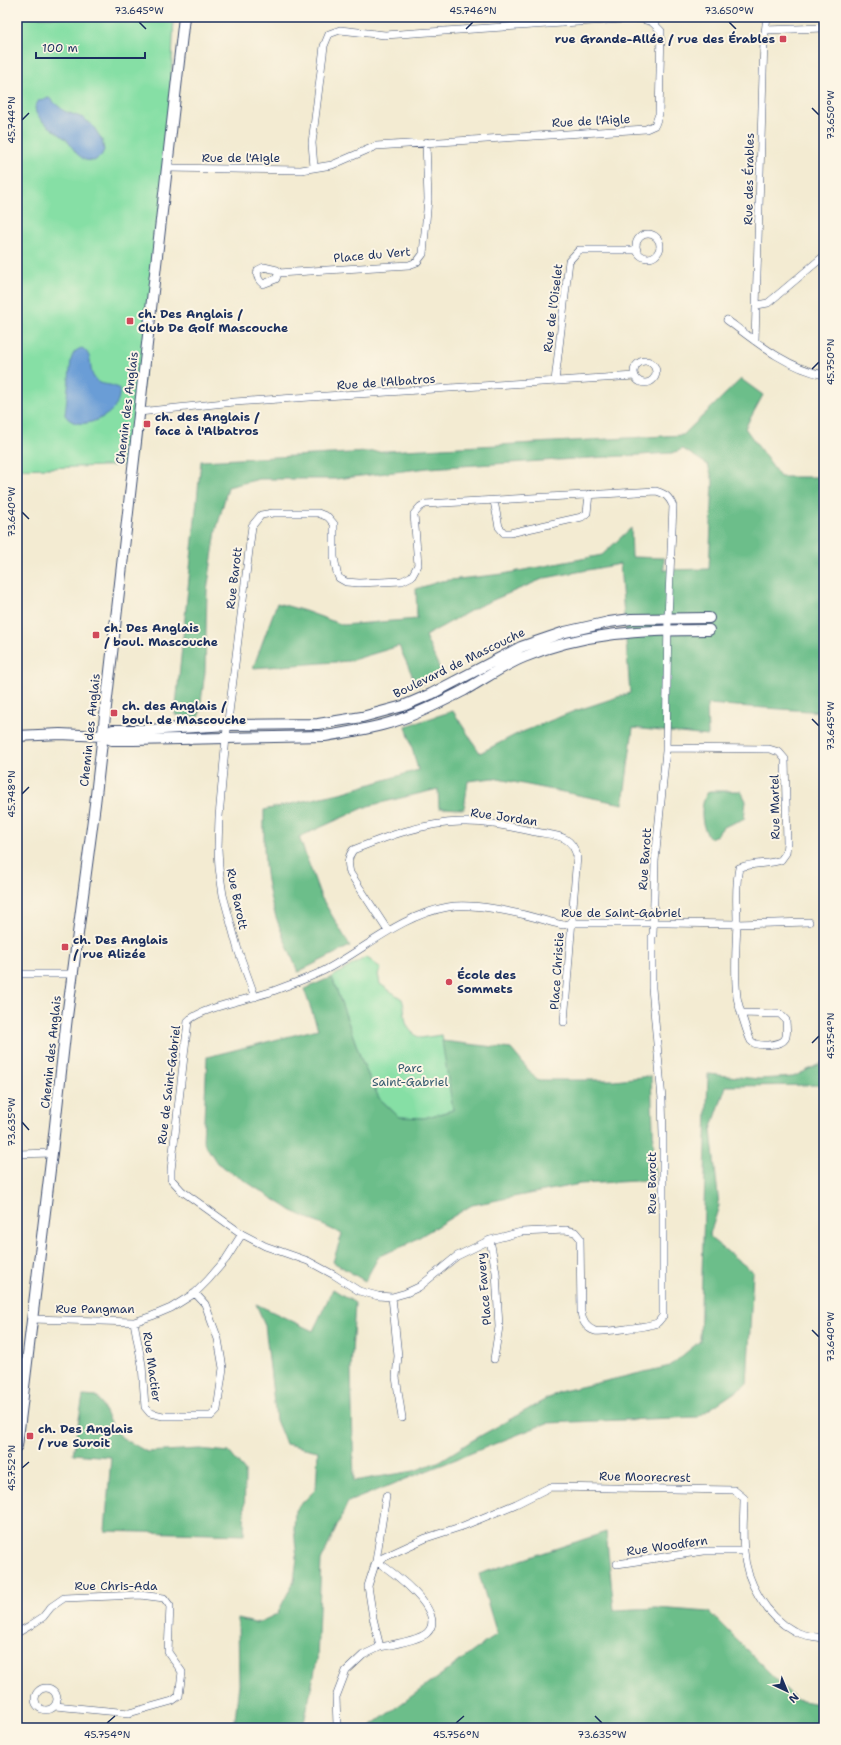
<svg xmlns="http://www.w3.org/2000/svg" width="841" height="1745" viewBox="0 0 841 1745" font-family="'Shantell Sans',sans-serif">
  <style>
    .green { fill: #86dfa5; stroke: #508782 }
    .forest { fill: #6cbe8a; stroke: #447674 }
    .water { fill: #6b9dd6; stroke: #43669a }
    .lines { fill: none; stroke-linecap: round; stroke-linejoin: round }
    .street-casing { stroke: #3b4b6f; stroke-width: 8 }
    .secondary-casing { stroke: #3b4b6f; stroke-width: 12 }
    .street { stroke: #fff; stroke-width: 7 }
    .secondary { stroke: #fff; stroke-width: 10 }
    .ticks { fill: none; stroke: #1b2f5e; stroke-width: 1.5 }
    .poi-dot { fill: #d1495b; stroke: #fcf5e5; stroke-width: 1.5 }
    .labels { text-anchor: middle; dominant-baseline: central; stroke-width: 4; stroke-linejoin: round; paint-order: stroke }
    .poi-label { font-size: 12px; font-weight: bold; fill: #1b2f5e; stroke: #fcf5e5; text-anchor: start }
    .street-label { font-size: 12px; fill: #1b2f5e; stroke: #fcf5e5 }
    .park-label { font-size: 12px; fill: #365b70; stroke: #fcf5e5 }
    .neatline { fill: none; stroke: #1b2f5e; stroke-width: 1.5 }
    .ticks-label { font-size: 10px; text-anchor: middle; fill: #1b2f5e }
  </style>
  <rect width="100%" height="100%" fill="#fcf5e5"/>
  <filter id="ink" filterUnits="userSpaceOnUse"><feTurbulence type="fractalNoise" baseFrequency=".025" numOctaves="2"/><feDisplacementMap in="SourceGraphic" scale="8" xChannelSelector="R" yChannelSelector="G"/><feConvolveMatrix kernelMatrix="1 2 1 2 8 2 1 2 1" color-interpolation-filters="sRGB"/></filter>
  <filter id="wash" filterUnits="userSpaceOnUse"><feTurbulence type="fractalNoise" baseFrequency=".012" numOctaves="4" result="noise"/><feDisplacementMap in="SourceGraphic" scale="16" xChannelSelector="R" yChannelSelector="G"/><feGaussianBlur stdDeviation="0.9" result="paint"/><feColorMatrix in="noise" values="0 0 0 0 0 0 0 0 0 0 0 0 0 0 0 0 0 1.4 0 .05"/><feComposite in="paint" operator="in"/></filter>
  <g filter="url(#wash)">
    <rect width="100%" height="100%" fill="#f3ebd2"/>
    <path class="green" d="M17,17H174L167,168L133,465L17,469Z
      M366,957L381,968L378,974L380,984L402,999C408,1018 400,1026 420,1038L442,1035L453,1110L424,1118L399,1117L379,1098L363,1064L332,977Z"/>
    <path class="forest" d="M741,379L763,395L745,428L780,477H824V712L707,704L708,736L633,728L623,804L493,778L468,781L464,809L439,808L438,789L368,806L299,837L321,897L350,946L298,972C287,945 273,916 268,886C263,861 264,835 264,810L344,792L418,770L406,726L453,711L480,753L515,735L572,712L630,693L620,564L545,578L479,606L425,636L442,674L417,686L399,646L349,661L253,668L277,603L305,611L343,625L417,619L416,589L441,581L503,574L602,555L631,528L632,557L664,558V570L709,569L713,481L708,465L683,449L672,453L428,468L336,479H259L228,487L216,531L207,591L205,672L199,717L175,715L201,461L683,435Z
      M709,791H741L746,801L744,819L723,827L717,835L710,838C700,827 699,802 709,791Z
      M332,977L363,1064L379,1098L399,1117L424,1118L453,1110L442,1041L511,1049L537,1080H614L651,1076L655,1180L580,1184L472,1205L406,1245L379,1256L365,1281L333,1262L342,1234L292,1211L217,1163L203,1141L207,1057L318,1029L304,989Z
      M824,1062V1085L726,1086L711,1130L719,1206L709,1237L753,1272L747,1384L698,1417L547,1423L348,1502L321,1561L317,1660L303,1728H234L239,1684L238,1619L255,1623L262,1621L277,1614L294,1581L297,1558L294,1530L295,1510L316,1489L318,1451L286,1444L276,1420L265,1325L256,1304L313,1331L333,1289L355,1303L351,1370L354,1481L414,1471L440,1461L473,1440L559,1392L670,1366L700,1341L708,1074L759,1079L793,1077Z
      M83,1396L98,1397L112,1427L121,1437L147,1452L200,1449L229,1452L245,1471L244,1535L105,1531L111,1457L73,1454Z
      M606,1532L614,1610L657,1608L709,1612L797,1700L824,1705V1728H368L497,1634L479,1574Z"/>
    <path class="water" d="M49,98L64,111L83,118L93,126L102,140L104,150L101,156L94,161L85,160L77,154L67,140L42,121L36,113L35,107L39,100Z
      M82,348C95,356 87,369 95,379C100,387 113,382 120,390C119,396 118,403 114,408C104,420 76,432 65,415L71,360C73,353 75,350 82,348Z"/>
  </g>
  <g filter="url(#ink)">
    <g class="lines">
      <g class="street-casing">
        <path id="street" d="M765,30L824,28
          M167,168L301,170L332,165L376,146L646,129L655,125L659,114L661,31L652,22L638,18L385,35L340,30L329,34L324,46L312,143L314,167
          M636 246a12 12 0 1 1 24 0a12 12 0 1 1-24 0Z
          M264,267L277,270L278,273L276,279L263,284C258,280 256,276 258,270Z
          M278,273L409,265L417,262L423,254L428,199L426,142
          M757,305L768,303L824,256
          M727,320C756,342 787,368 824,375
          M755,341L764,40L767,17
          M634 372a11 11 0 1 1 22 0a11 11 0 1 1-22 0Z
          M555,381L569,261L579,250H637
          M139,412L234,402L635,376
          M494,501L499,527L504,533H510L582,517L587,513L589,494
          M666,748L769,749L779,752L785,759L787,843L786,853L781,860C767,865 753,862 739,868C735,886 737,905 737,923C736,947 734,973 737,997C738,1004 748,1036 751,1041C756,1047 781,1046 785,1039C788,1034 786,1026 786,1020L780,1014L741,1013
          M388,931L350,873C348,864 347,858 353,850C388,836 423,823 461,822C487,821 512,827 536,832C556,836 571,834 577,856L564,1022
          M17,974H73
          M255,997L238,950L223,895L219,868L218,848L219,817L226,737L252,526L261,515L273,513H318L328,517L334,524V557L337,573L339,578L346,582L359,583L402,581L412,576L418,565L414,514L420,507L425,504L656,491C666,494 669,497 673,506L668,618L666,751L655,861L653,935L652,936V988L662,1099L663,1136V1316C661,1318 659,1322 657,1323C651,1326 600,1333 595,1331C586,1328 582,1320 581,1312L580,1238L575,1232L566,1230L521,1232L490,1240L457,1256L419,1287L406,1293L392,1297L378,1296L359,1291L334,1275L308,1261L265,1246L242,1234L182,1191L171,1179V1170L188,1021C202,1007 252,999 273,991C291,984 310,978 327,969C366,948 402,915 448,907C472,902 520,913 544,920C551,922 557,924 564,925L571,923H645C652,923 659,923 667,923L737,924L809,922
          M17,1154L52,1153
          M490,1240L496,1272L499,1327L494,1359
          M392,1297L398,1356L396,1377L402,1418
          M32,1319L134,1322L152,1316L171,1308L195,1293L208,1280L226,1259L242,1234
          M134,1322L142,1365L145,1407L150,1413L163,1416H211L217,1410L223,1368L218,1339L205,1304L195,1293
          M376,1561L426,1538L463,1526L516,1504L550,1487L734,1490L744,1498C744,1516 742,1533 744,1551C746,1582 766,1616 794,1631C804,1636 814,1637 824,1638
          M376,1561C390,1570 449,1612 427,1633C419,1640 391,1645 380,1647L373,1618L368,1586L376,1561L386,1496
          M617,1564L704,1551H744
          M17,1633L31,1625L43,1617L51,1607L64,1598L140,1595L164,1598L170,1606L168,1652L182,1672L179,1696L172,1701L129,1713L55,1706
          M35 1699a11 11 0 1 1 22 0a11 11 0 1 1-22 0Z
          M337,1725L336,1697L346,1671L363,1655L380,1647"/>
      </g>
      <g class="secondary-casing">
        <path id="secondary" d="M17,736L60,734L102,736L112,740H133L325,736C344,733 363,730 382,725C410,718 437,704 463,691C483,680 502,666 524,657C584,632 644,630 709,630
          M102,736L113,730H147L228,725L318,724L362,717L403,706L431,694L521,647L565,632L609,622L631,619L709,618
          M17,1446L52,1153L67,1017L95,804L184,17"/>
      </g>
      <use href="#street" class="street"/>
      <use href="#secondary" class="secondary"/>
    </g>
  </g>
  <path class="ticks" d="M139,22L146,29M729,22L736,29M466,29L473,22M812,108L819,115M22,120L29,113M812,369L819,362M22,512L29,519M812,719L819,726M22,794L29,787M812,1043L819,1036M22,1122L29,1130M812,1330L819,1337M22,1468L29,1462M595,1716L602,1723M107,1723L115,1716M456,1723L464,1716"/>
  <g class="poi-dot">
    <rect x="779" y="35" width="8" height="8" rx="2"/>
    <rect x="126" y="317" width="8" height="8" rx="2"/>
    <rect x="143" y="420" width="8" height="8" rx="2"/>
    <rect x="92" y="631" width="8" height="8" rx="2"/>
    <rect x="110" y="709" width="8" height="8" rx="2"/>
    <rect x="61" y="943" width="8" height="8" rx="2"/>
    <circle cx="449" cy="982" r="4"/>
    <rect x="26" y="1432" width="8" height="8" rx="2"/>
  </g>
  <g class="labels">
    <g class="poi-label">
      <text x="775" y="39" text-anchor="end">rue Grande-Allée / rue des Érables</text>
      <text x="138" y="314">ch. Des Anglais /<tspan x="138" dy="14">Club De Golf Mascouche</tspan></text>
      <text x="155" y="417">ch. des Anglais /<tspan x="155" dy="14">face à l'Albatros</tspan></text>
      <text x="104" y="628">ch. Des Anglais<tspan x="104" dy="14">/ boul. Mascouche</tspan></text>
      <text x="122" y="706">ch. des Anglais /<tspan x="122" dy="14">boul. de Mascouche</tspan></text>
      <text x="73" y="940">ch. Des Anglais<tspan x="73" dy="14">/ rue Alizée</tspan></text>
      <text x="457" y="975">École des<tspan x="457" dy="14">Sommets</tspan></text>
      <text x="38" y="1429">ch. Des Anglais<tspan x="38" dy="14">/ rue Suroit</tspan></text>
    </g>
    <g class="street-label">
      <text transform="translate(591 121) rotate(-3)">Rue de l'Aigle</text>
      <text x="241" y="158">Rue de l'Aigle</text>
      <text transform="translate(749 179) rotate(-89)">Rue des Érables</text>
      <text transform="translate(372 255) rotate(-5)">Place du Vert</text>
      <text transform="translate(553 308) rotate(-83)">Rue de l'Oiselet</text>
      <text transform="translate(386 382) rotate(-4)">Rue de l'Albatros</text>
      <text transform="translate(127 408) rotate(-83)">Chemin des Anglais</text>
      <text transform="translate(234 578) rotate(-83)">Rue Barott</text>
      <text transform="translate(459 663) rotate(-26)">Boulevard de Mascouche</text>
      <text transform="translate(90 730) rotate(-84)">Chemin des Anglais</text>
      <text transform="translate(775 807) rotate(-91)">Rue Martel</text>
      <text transform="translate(504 817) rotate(8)">Rue Jordan</text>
      <text transform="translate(645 859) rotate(-86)">Rue Barott</text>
      <text transform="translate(237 899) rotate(78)">Rue Barott</text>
      <text x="621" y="913">Rue de Saint-Gabriel</text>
      <text transform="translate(557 971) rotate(-86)">Place Christie</text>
      <text transform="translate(51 1052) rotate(-84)">Chemin des Anglais</text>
      <text transform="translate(169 1085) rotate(-83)">Rue de Saint-Gabriel</text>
      <text transform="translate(652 1183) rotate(-90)">Rue Barott</text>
      <text transform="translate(484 1289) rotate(-95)">Place Favery</text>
      <text x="95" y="1309">Rue Pangman</text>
      <text transform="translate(152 1367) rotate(82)">Rue Mactier</text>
      <text transform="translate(645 1477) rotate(1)">Rue Moorecrest</text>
      <text transform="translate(667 1546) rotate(-8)">Rue Woodfern</text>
      <text x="116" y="1586">Rue Chris-Ada</text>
    </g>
    <g class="park-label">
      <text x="410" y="1068">Parc<tspan x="410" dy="14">Saint-Gabriel</tspan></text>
    </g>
  </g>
  <rect width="841" height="1745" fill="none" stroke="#fcf5e5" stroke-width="44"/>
  <g transform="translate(787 1691) rotate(136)" stroke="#fcf5e5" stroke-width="3" paint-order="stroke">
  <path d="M0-3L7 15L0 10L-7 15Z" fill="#1b2f5e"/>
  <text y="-6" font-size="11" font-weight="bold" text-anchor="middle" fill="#1b2f5e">N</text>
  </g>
  <path d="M36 52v6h109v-6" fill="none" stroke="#1b2f5e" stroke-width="2"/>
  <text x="42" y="52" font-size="12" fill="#1b2f5e" stroke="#fcf5e5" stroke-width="3" paint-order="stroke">100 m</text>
  <rect x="22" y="22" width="797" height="1701" class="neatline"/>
  <g class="ticks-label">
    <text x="139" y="14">73.645°W</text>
    <text x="473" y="14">45.746°N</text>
    <text x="729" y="14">73.650°W</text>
    <text transform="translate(830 115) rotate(-90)" y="4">73.650°W</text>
    <text transform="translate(11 120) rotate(-90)" y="4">45.744°N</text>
    <text transform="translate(830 362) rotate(-90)" y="4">45.750°N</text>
    <text transform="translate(11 512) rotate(-90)" y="4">73.640°W</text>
    <text transform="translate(830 726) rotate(-90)" y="4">73.645°W</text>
    <text transform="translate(11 794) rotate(-90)" y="4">45.748°N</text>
    <text transform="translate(830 1036) rotate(-90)" y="4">45.754°N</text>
    <text transform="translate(11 1122) rotate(-90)" y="4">73.635°W</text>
    <text transform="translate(830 1337) rotate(-90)" y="4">73.640°W</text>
    <text transform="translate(11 1468) rotate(-90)" y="4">45.752°N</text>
    <text x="107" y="1738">45.754°N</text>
    <text x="456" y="1738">45.756°N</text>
    <text x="602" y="1738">73.635°W</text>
  </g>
</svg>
